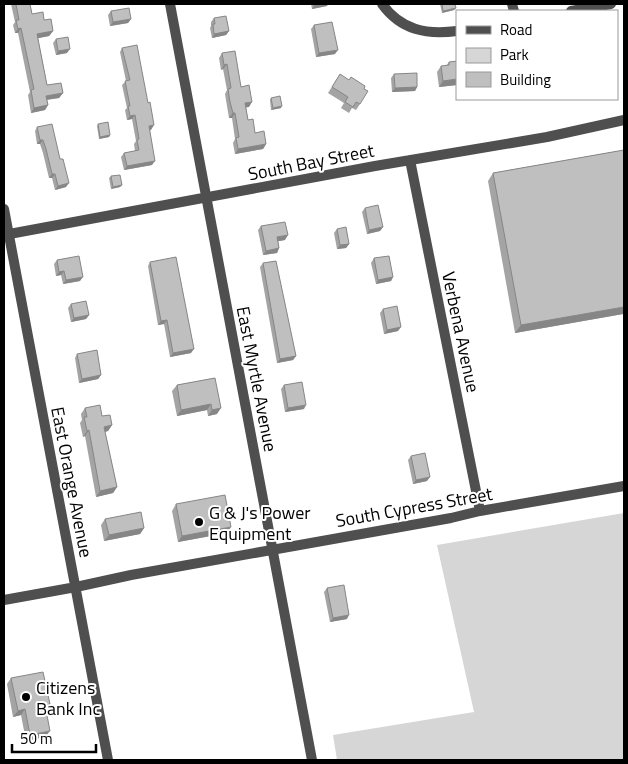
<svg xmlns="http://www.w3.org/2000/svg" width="628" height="764" viewBox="0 0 628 764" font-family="'Titillium Web',sans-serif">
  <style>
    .green { fill: #d6d6d6 }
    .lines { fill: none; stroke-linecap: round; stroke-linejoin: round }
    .street { stroke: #4f4f4f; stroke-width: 10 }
    .wall { fill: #a4a4a4 }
    .shaded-wall { fill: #868686 }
    .building { fill: #bfbfbf; stroke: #868686 }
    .poi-dot { fill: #000; stroke: #fff; stroke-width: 2 }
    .labels { text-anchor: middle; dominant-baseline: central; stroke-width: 4; stroke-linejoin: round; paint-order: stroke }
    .street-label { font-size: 18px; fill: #000; stroke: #fff }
    .poi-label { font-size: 18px; fill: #000; stroke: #fff; text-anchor: start }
  </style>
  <rect width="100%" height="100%" fill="#fff"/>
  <path class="green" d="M624,513V760H337L333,735L474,712L437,545Z"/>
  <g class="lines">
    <path class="street" d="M170,4L312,760
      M382,4C401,30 426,35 457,31
      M512,4L514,11
      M571,11L611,4
      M410,160L480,511
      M4,209L108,760
      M4,235L375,166L547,137L624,120
      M4,600L76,587L131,575L451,518L480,511L624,486"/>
  </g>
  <path class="wall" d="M11,4H30L32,14L44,20L53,31L49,36L38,38L47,85L63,93L59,98L47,100L48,105L45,110L31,113L28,95L30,92L18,33H15L13,25L15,22Z
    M311,4H328L327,6L312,9Z
    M440,4H455L456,8L454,10L442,13Z
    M111,11L131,19L128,23L110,26L108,15Z
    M214,18L229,31L226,35L212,38L210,28L211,26V22Z
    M314,25L335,54L316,57L311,29Z
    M56,39L67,53L56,55L53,43Z
    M122,48L151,130H150L152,165L124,170L121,157L124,153L135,151L134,144L136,141L132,119L127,120L125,110L127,108L122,85L126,81L120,52Z
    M222,53L241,87L249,107H246L248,120L255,133L266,144L263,149L235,154L233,143L235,139L232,118H229L225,94L227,90L223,69L221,70L219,58Z
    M457,61V85L439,87L437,72L441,66H446L449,62Z
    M340,74L360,104L356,110L352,108L349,113L341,108L344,103L328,93Z
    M394,74L417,87L415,91L392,92L391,78Z
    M271,98L281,108L271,110L270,100Z
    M98,124L110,135L109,137L99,139L97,126Z
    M37,127L66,187L55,190L52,178H49L43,153L40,144H37L35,131Z
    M624,150V319L623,314L515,333L488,181L493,173Z
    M111,176L122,185L120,187L111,189L109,178Z
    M365,208L383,227L380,231L367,234L362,212Z
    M261,226L285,240L278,241L279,248L277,253L263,255L258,230Z
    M337,229L349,244L346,248L337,249L334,233Z
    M374,258L393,277L391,281L376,284L371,263Z
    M57,260L80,281L63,284L61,275L56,276L54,264Z
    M150,262L191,353L170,357L164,324L158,325L148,266Z
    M263,263L296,356L293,360L277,363L260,267Z
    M71,304L89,315L86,319L71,322L68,308Z
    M383,309L398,331L384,334L380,313Z
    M77,354L101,375L98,379L79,383L75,358Z
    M215,378L217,414L208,416L207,410L177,416L172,391L177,385Z
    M284,385L304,409L285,412L281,389Z
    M85,408L102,416L112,425L108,431L105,432L117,487L113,493L96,497L85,436L83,437L80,423L82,420L81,414Z
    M411,456L427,481L413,484L408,460Z
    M176,504L227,533L178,542L172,511Z
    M105,519L144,528L140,534L104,541L101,525Z
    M327,588L347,619L330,622L324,592Z
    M11,678L46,710L45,737L26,741L21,715L13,717L7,684Z"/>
  <path class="shaded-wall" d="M315,4H328L327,6L312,9Z
    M456,8L454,10L442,13L443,11Z
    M131,19L128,23L110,26L113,22Z
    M21,28L18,33H15L18,29Z
    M53,31L49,36L34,39L37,34Z
    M229,31L226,35L212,38L214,34Z
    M70,49L67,53L56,55L58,51Z
    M338,50L335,54L316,57L319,53Z
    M227,64L223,69L221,70L224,65Z
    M457,79V85L439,87L443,81Z
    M417,87L415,91L392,92L395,88Z
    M63,93L59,98L43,100L46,96Z
    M252,102L249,107L242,108L245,103Z
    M48,105L45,110L31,113L34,108Z
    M282,106L281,108L271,110L273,108Z
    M233,113H235L232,118H229Z
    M135,115L132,119L127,120L130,116Z
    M154,125L151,130H146L149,126Z
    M110,135L109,137L99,139L100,137Z
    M40,140H43L40,144H37Z
    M266,144L263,149L235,154L238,149Z
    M155,161L152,165L124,170L127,166Z
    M52,174H55L52,178H49Z
    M69,183L66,187L55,190L58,186Z
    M122,185L120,187L111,189L113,187Z
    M383,227L380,231L367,234L369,230Z
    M288,235L285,240L274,242L277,237Z
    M349,244L346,248L337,249L340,245Z
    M279,248L277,253L263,255L266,251Z
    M64,271L61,275L56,276L59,272Z
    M83,277L80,281L63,284L66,280Z
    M393,277L391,281L376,284L378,280Z
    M624,307V312L623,314L515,333L521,325Z
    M89,315L86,319L71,322L74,318Z
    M167,320L164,324L158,325L161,321Z
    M401,327L398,331L384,334L387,330Z
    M194,349L191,353L170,357L173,353Z
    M296,356L293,360L277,363L280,359Z
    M101,375L98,379L79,383L82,379Z
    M211,404L207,410L177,416L181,410Z
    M306,405L304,409L285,412L288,408Z
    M221,408L217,414L208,416L212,410Z
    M112,425L108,431L100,433L104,427Z
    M89,430L85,436L83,437L87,431Z
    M430,477L427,481L413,484L416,480Z
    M117,487L113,493L96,497L100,491Z
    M231,527L227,533L178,542L182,536Z
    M144,528L140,534L104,541L109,535Z
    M349,615L347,619L330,622L333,618Z
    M50,704L46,710L45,705Z
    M25,709L21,715L13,717L18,711Z
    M50,731L45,737L26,741L30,735Z"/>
  <path class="building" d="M16,4H30L32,14L43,12L44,20L51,19L53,31L37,34L47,85L61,83L63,93L46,96L48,105L34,108L31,90L34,89L21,28L18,29L16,20H19Z
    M442,4H455L456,8L443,11Z
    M129,8L131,19L113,22L111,11Z
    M226,16L229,31L214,34L213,24H215L214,18Z
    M332,22L338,50L319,53L314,25Z
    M68,37L70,49L58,51L56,39Z
    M137,45L148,103L150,102L154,125L149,126L155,161L127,166L124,153L139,150L137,140L139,139L135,115L130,116L128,106H130L125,81L130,80L122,48Z
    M235,51L241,87L249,85L252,102L245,103L248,120L253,119L255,133L264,131L266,144L238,149L236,138L239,137L235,113H233L230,102L228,89L231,88L227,64L224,65L222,53Z
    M457,61V79L443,81L441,66L449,65V62Z
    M417,73V87L395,88L394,74Z
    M340,74L349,80L351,77L365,86L364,89L368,91L360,104L356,102L353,107L345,102L348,97L332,87Z
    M280,96L282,106L273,108L271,98Z
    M108,122L110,135L100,137L98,124Z
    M52,124L60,159H63L69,183L58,186L55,174H52L46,149L43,140H40L37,127Z
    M624,150V307L521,325L493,173Z
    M120,175L122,185L113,187L111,176Z
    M378,205L383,227L369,230L365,208Z
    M285,222L288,235L277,237L279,248L266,251L261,226Z
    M346,227L349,244L340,245L337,229Z
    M79,256L83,277L66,280L64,271L59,272L57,260Z
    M389,256L393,277L378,280L374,258Z
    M176,257L194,349L173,353L167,320L161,321L150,262Z
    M276,261L296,356L280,359L263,263Z
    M86,301L89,315L74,318L71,304Z
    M397,306L401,327L387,330L383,309Z
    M97,350L101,375L82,379L77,354Z
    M215,378L221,408L212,410L211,404L181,410L177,385Z
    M302,382L306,405L288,408L284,385Z
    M100,405L102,416L110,415L112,425L104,427L117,487L100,491L89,430L87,431L84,417H87L85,408Z
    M425,453L430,477L416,480L411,456Z
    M225,495L231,527L182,536L176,504Z
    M141,512L144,528L109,535L105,519Z
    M344,585L349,615L333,618L327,588Z
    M43,672L50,704L45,705L50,731L30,735L25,709L18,711L11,678Z"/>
  <g class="poi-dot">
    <circle cx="199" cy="522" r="5"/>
    <circle cx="26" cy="697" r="5"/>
  </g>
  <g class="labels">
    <g class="street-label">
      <text transform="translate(311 162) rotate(-11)">South Bay Street</text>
      <text transform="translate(461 332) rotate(78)">Verbena Avenue</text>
      <text transform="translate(257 379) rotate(79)">East Myrtle Avenue</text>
      <text transform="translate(72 482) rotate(79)">East Orange Avenue</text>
      <text transform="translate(414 507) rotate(-10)">South Cypress Street</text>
    </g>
    <g class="poi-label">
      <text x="209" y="512">G &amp; J's Power<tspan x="209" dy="21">Equipment</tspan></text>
      <text x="36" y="687">Citizens<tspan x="36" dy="21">Bank Inc</tspan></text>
    </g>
  </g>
  <rect width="628" height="764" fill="none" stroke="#000000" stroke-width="10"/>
  <rect x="456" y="10" width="162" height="90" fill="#ffffff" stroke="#999999"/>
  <rect x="466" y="26" width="25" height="8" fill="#4f4f4f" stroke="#999999"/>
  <text x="500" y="35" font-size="15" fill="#000000">Road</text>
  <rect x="466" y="48" width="25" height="15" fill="#d6d6d6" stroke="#999999"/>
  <text x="500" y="60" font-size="15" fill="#000000">Park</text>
  <rect x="466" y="72" width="25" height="15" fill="#bfbfbf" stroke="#999999"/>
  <text x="500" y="85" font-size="15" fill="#000000">Building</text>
  <path d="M12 744v8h84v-8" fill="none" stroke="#000000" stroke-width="2.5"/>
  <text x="20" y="744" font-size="15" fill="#000000" stroke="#ffffff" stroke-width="4" paint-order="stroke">50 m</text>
</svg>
